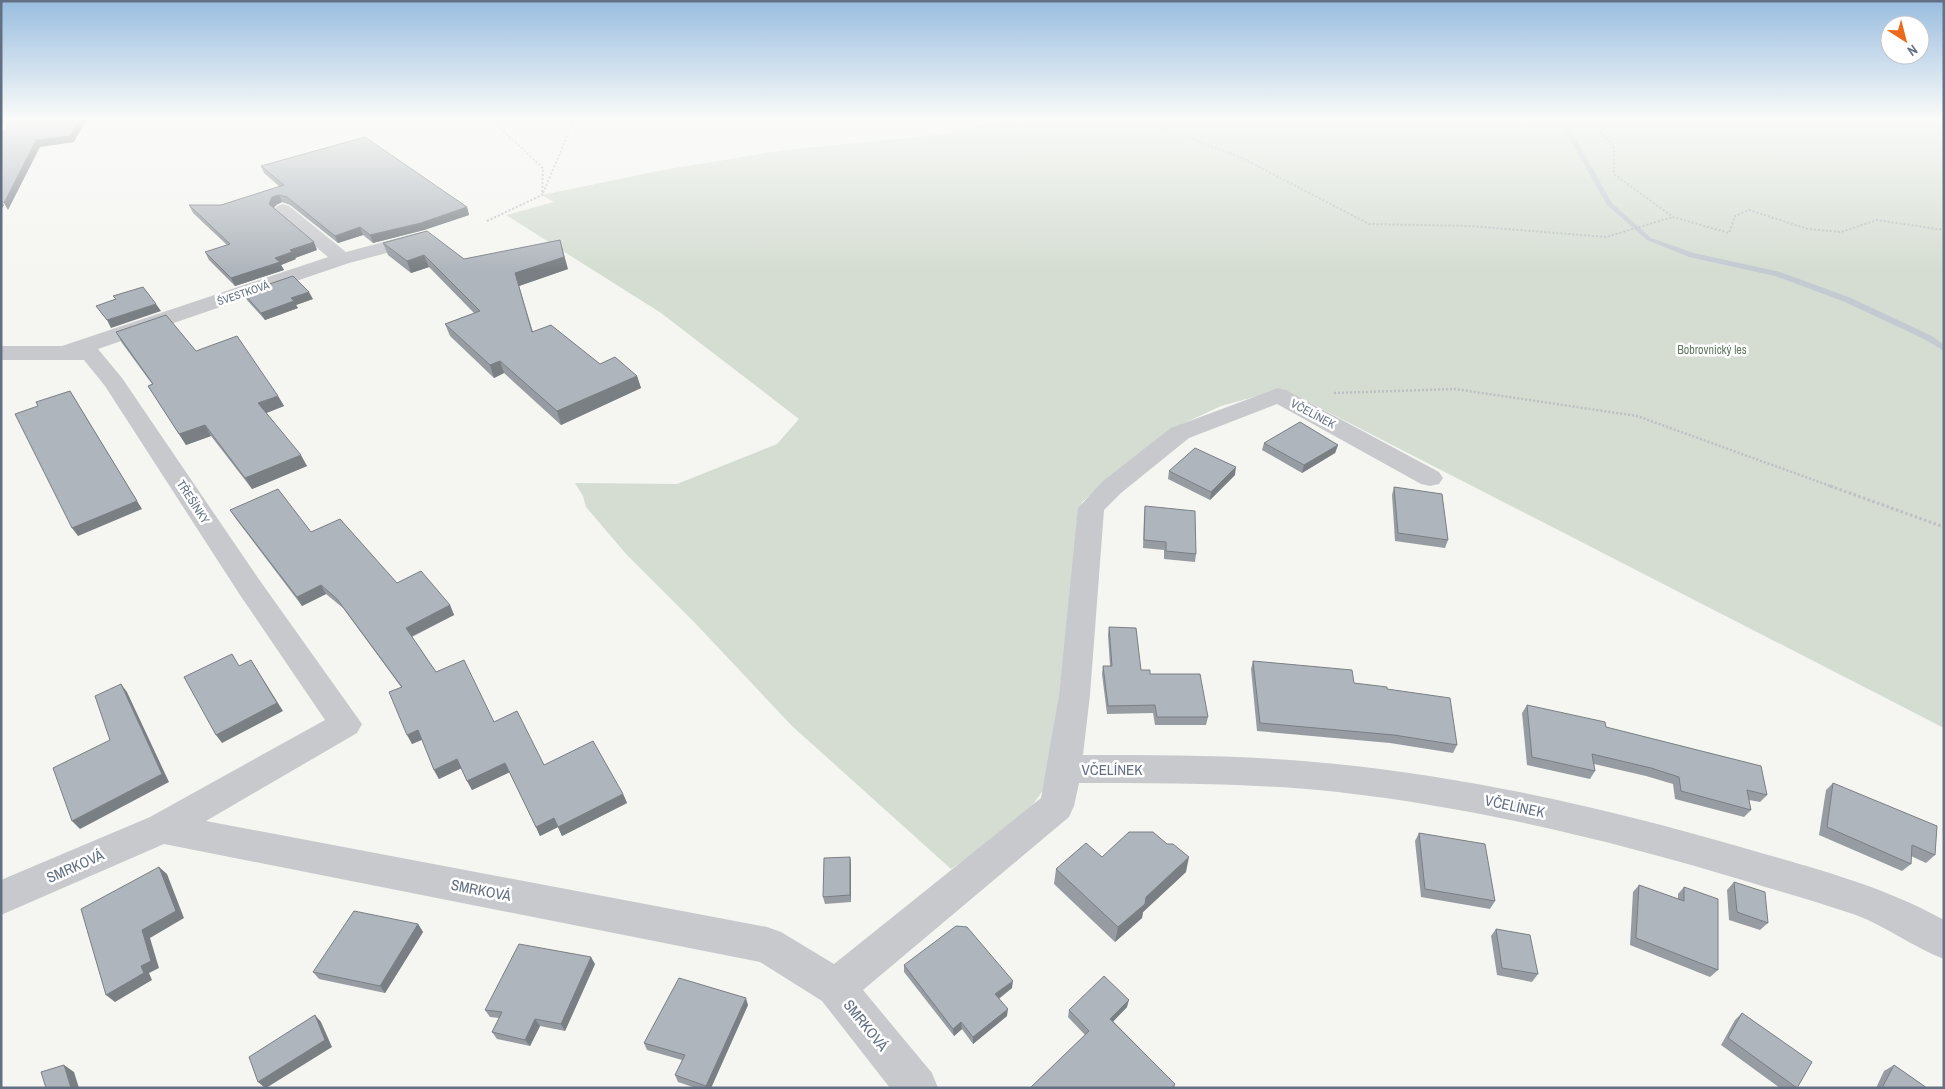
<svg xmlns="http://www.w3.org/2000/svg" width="1945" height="1089" viewBox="0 0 1945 1089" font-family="'Archivo Narrow',sans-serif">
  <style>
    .green { fill: #d5ddd2 }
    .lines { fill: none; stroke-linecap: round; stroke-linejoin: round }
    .stream { fill: #c3cad1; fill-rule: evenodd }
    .path-far2 { stroke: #bebfc2; stroke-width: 2; stroke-dasharray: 2 2; stroke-linecap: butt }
    .path-far1 { stroke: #bebfc2; stroke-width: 2.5; stroke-dasharray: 2 2; stroke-linecap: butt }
    .path { stroke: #bebfc2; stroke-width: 3; stroke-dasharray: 2.5 2.5; stroke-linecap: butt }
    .minor { fill: #c7c9cd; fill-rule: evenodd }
    .wall { fill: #969ca2 }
    .shaded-wall { fill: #7a7f84 }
    .building { fill: #afb5bc; stroke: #7a7f84 }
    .labels { text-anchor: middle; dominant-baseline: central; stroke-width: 5; stroke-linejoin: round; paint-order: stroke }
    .far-street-label { font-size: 11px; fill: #637084; stroke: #fff }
    .park-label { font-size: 12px; fill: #637b62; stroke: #fff }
    .street-label { font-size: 12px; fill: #637084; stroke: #fff }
    .near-street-label { font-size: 15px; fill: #637084; stroke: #fff }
  </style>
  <rect width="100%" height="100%" fill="#f5f6f1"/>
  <path class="green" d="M1009,118H1944V728L1283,389L1221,406L1174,428L1082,502L1049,778C1030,821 988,844 951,869L792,726L695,623L627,555L586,507L583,496L575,483L677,484L777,444L799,419L661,313L506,215L554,202L542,195L663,170L785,150L947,134Z"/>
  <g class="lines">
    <path class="stream" d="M1558,118H1564L1612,203L1651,238L1694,253L1780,272L1851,298L1932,336L1944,345V351L1926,340L1845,302L1775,276L1689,257L1647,240L1607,205Z"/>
    <path class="path-far2" d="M1136,118L1240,157L1369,224L1470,226L1606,237L1673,217
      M1586,118L1614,146V174L1673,217L1729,233L1735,216L1749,210L1808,229L1841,232L1877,220L1944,230
      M543,193L575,118
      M487,221L542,195L543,168L489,118"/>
    <path class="path-far1" d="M1334,393L1455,389L1637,416L1833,487"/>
    <path class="path" d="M1830,486L1944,527"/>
    <path class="minor" d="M283,204L289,206L346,252L421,232L428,234L431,238L428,242L349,263L98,349L122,378L258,578L362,724L357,733L206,821L767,927L781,932L834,964L1041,798L1059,695L1078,508L1103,481L1171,428L1278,388L1286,390L1439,472L1443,478L1439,484L1430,486L1421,484L1277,404L1189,438L1121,493L1104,510L1090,695L1083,755C1167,755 1252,755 1336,764C1474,778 1611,809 1744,848C1813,868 1881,885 1944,920V959C1913,947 1887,927 1856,915C1821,903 1785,893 1749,882C1614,841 1478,808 1338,792C1252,783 1165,783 1079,783L1074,806L1069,817L863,990L932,1073L938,1088H890L822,1001L760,962L164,844L1,915V880L150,817L325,720L238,592L105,386L84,360H1V346H62L328,257L277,214L274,210L277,206Z"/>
  </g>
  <path class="wall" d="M261,166L467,207L469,215L424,230L373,243L363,235L338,243L290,205L282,202L276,205L274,208L317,250L295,258L296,259L281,265L284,270L235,286L209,260L205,252L227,245L193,213L189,205H221L280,187L264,173Z
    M383,243L464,259L568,269L519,286L533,332L600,364L637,376L641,388L561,425L504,373L494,378L450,336L445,324L474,313L429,267L411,273L388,255Z
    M243,293L313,299L296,305L298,308L265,320L247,300Z
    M116,332L196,351L278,396L284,406L266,413L307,466L252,489L211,436L186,445L148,386L152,384L122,343Z
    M1264,443L1338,445L1335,453L1302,473L1262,450Z
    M1169,471L1235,475L1210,500L1168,479Z
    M1394,487L1448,540L1445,548L1395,541L1392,495Z
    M1145,506L1196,554L1195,562L1164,559V550L1143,548L1144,514Z
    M230,510L311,532L397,583L450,605L454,615L412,637L436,672L544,765L623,794L627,803L562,836L558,827L540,836L510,772L472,790L461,768L439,779L434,770L422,740L412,744L401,687L343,608L326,594L302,606L236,519Z
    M1109,627L1141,670L1150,674L1208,717L1206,725H1155L1153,713L1107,714L1102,674L1103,666H1110L1108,635Z
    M1253,661L1354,683L1387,689L1457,745L1453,753L1390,743L1257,731L1251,669Z
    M1527,705L1606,727L1767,795L1760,802L1749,800L1751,810L1744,817L1675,799L1673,784L1646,776L1594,764L1595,771L1590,779L1527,765L1522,713Z
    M1833,783L1935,855L1926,863L1911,856V864L1902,871L1819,835L1826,790Z
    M1419,833L1495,901L1490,909L1421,897L1415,841Z
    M1167,844L1186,872L1143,912L1142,918L1115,942L1054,884L1056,869L1102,857Z
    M850,857L851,864V902L825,904L823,897Z
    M1734,882L1768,923L1760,930L1729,920L1727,890Z
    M1639,885L1678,899V894L1684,887L1718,970L1710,977L1630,945L1633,892Z
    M418,924L423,932L385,993L319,979L313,972Z
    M1496,929L1538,974L1532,982L1497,975L1491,936Z
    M595,964L565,1031L540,1026L530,1046L497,1039L492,1032L499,1018L490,1017L485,1010Z
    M904,965L1012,988L999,999L1007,1016L973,1044L962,1029L954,1036L904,972Z
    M748,1005L711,1088H696L678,1082L675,1075L682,1060L647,1050L644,1043Z
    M1127,1007L1113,1021L1175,1084L1174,1088H1030L1085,1035L1068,1017L1069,1010Z
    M1742,1013L1797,1088H1780L1721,1045L1735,1020Z
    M1894,1065L1927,1088H1876L1884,1071Z"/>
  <path class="shaded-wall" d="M80,118H87L74,142L40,147L8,210L4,203L36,140Z
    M279,195L282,202L276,205L272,211L269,204L272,197Z
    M1,200L4,205L1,210Z
    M467,207L469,215L424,230L373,243L370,235Z
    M360,227L363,235L338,243L335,236Z
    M560,240L568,269L519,286L515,273Z
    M314,242L317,250L295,258L296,259L281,265L284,270L235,286L231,278L290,250Z
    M424,255L429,267L411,273L407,261Z
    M309,292L313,299L296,305L298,308L265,320L261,313L291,298Z
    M156,304L161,311L111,328L107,320Z
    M500,361L504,373L494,378L490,365Z
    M637,376L641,388L561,425L557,411Z
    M70,391L142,509L78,536L72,528Z
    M278,396L284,406L264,414L258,403Z
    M205,425L211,436L186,445L179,434Z
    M1338,445L1335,453L1302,473L1304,465Z
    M301,455L307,466L252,489L245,478Z
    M1236,467L1235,475L1210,500L1211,492Z
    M321,585L326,594L302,606L297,597Z
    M450,605L454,615L410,637L406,628Z
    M251,660L283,711L222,743L216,735Z
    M121,684L127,692L169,782L80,829L72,821L162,774Z
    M418,730L423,739L412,744L407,735Z
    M457,759L462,768L439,779L434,770Z
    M505,763L510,772L472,790L467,781Z
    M623,794L627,803L562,836L558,827Z
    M554,818L558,827L540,836L536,827Z
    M850,857L851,864V902L850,895Z
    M1189,857L1186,872L1143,912L1142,918L1115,942L1118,927L1146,897Z
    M159,867L167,874L184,918L150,938L159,968L149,973L152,980L115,1002L106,995L141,966L142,930Z
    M418,924L423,932L385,993L380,986Z
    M591,957L595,964L565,1031L561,1024Z
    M1013,981L1012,988L995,1001V994Z
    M746,998L748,1005L711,1088H707L706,1086Z
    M1129,1000L1127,1007L1109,1026L1110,1019Z
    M1008,1009L1007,1016L973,1044V1037Z
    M315,1015L321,1022L332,1047L266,1088H265L258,1082Z
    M535,1019L540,1026L530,1046L525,1040Z
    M961,1022L962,1029L954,1036L953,1029Z
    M64,1065L74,1072L79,1088H71Z"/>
  <path class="building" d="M14,118H80L71,136L36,140L4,203L1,200V136L3,132V134Z
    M365,137L467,207L421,223L370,235L360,227L335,236L287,197L279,195L272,197L269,204L314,242L290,250L292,252L275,258L280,262L231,278L205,252L230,244L189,205H221L284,185L261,166Z
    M427,231L464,259L560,240L564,257L515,273L532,332L551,325L600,364L615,357L637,376L557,411L500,361L490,365L445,324L480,311L424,255L407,261L383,243Z
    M293,276L309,292L291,298L294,301L261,313L243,293Z
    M143,287L156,304L107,320L96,306L116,299L113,296Z
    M166,315L196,351L237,336L278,396L258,403L301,455L245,478L205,425L179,434L148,386L153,384L116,332Z
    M70,391L137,501L72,528L15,414L38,406L36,402Z
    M1300,422L1338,445L1304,465L1264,443Z
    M1195,448L1236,467L1211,492L1169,471Z
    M1394,487L1442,494L1448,540L1398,533Z
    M278,489L311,532L340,519L397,583L421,571L450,605L406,628L436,672L464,660L494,722L517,711L544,765L593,741L623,794L558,827L554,818L536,827L505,763L467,781L457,759L434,770L418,730L407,735L389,692L402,687L337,599L321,585L297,597L230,510Z
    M1145,506L1195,511L1196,554L1166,551V542L1144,540Z
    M1109,627L1136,628L1141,670H1150V674H1200L1208,717H1157L1155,705L1108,706L1103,666H1112Z
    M232,654L239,666L251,660L277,703L216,735L184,677Z
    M1253,661L1352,670L1354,683L1387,687V689L1450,698L1457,745L1394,735L1260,723Z
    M121,684L162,774L72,821L53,768L110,740L95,696Z
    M1527,705L1605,722L1606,727L1761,766L1767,795L1747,790L1751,810L1681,791L1679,777L1651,768L1592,754L1595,771L1532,757Z
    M1833,783L1937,826L1935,855L1912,845L1911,864L1827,827Z
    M1129,832H1153L1167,844H1173L1189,857L1146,897L1145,904L1118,927L1056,869L1086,843L1102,857Z
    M1419,833L1485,844L1495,901L1425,889Z
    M850,857V895L823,897L824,858Z
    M159,867L176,911L142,930L151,961L141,966L144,973L106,995L81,909Z
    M1734,882L1765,892L1768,923L1737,912Z
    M1639,885L1684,901V887L1718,899V970L1636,938Z
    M354,911L418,924L380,986L313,972Z
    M956,926L967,927L1013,981L995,994L1008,1009L973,1037L961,1022L953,1029L904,965Z
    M1496,929L1530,935L1538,974L1502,968Z
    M519,944L591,957L561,1024L535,1019L525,1040L492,1032L502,1012L485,1010Z
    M1104,976L1129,1000L1110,1019L1175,1084L1172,1088H1030L1089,1031L1069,1010Z
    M679,978L746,998L706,1086L675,1075L685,1055L644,1043Z
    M1742,1013L1812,1062L1797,1088L1728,1038Z
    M315,1015L325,1040L258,1082L249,1057Z
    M64,1065L71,1088H46L41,1072Z
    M1894,1065L1927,1088H1882Z"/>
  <linearGradient id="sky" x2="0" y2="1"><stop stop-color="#99bddf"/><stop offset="0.44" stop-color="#fafbf9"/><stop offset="1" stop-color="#fafbf9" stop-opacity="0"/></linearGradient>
  <rect width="1945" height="270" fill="url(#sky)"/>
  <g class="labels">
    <g class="far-street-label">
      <text transform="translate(243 293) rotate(-19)">ŠVESTKOVÁ</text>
    </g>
    <g class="park-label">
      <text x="1712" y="350">Bobrovnický les</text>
    </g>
    <g class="street-label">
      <text transform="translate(1313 414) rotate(28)">VČELÍNEK</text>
      <text transform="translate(193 502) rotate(57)">TŘEŠÍNKY</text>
    </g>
    <g class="near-street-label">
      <text x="1112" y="769">VČELÍNEK</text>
      <text transform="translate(1515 806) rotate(12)">VČELÍNEK</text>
      <text transform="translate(75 866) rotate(-24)">SMRKOVÁ</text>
      <text transform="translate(481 890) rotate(11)">SMRKOVÁ</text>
      <text transform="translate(866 1025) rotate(51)">SMRKOVÁ</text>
    </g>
  </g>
  <rect width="1945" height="1089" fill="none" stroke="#637084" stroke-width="5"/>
  <g transform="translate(1905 40) rotate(144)"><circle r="24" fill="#ffffff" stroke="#c1c6ce"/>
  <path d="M0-4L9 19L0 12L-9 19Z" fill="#eb6a1c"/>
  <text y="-8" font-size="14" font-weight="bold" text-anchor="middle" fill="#637084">N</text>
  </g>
</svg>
